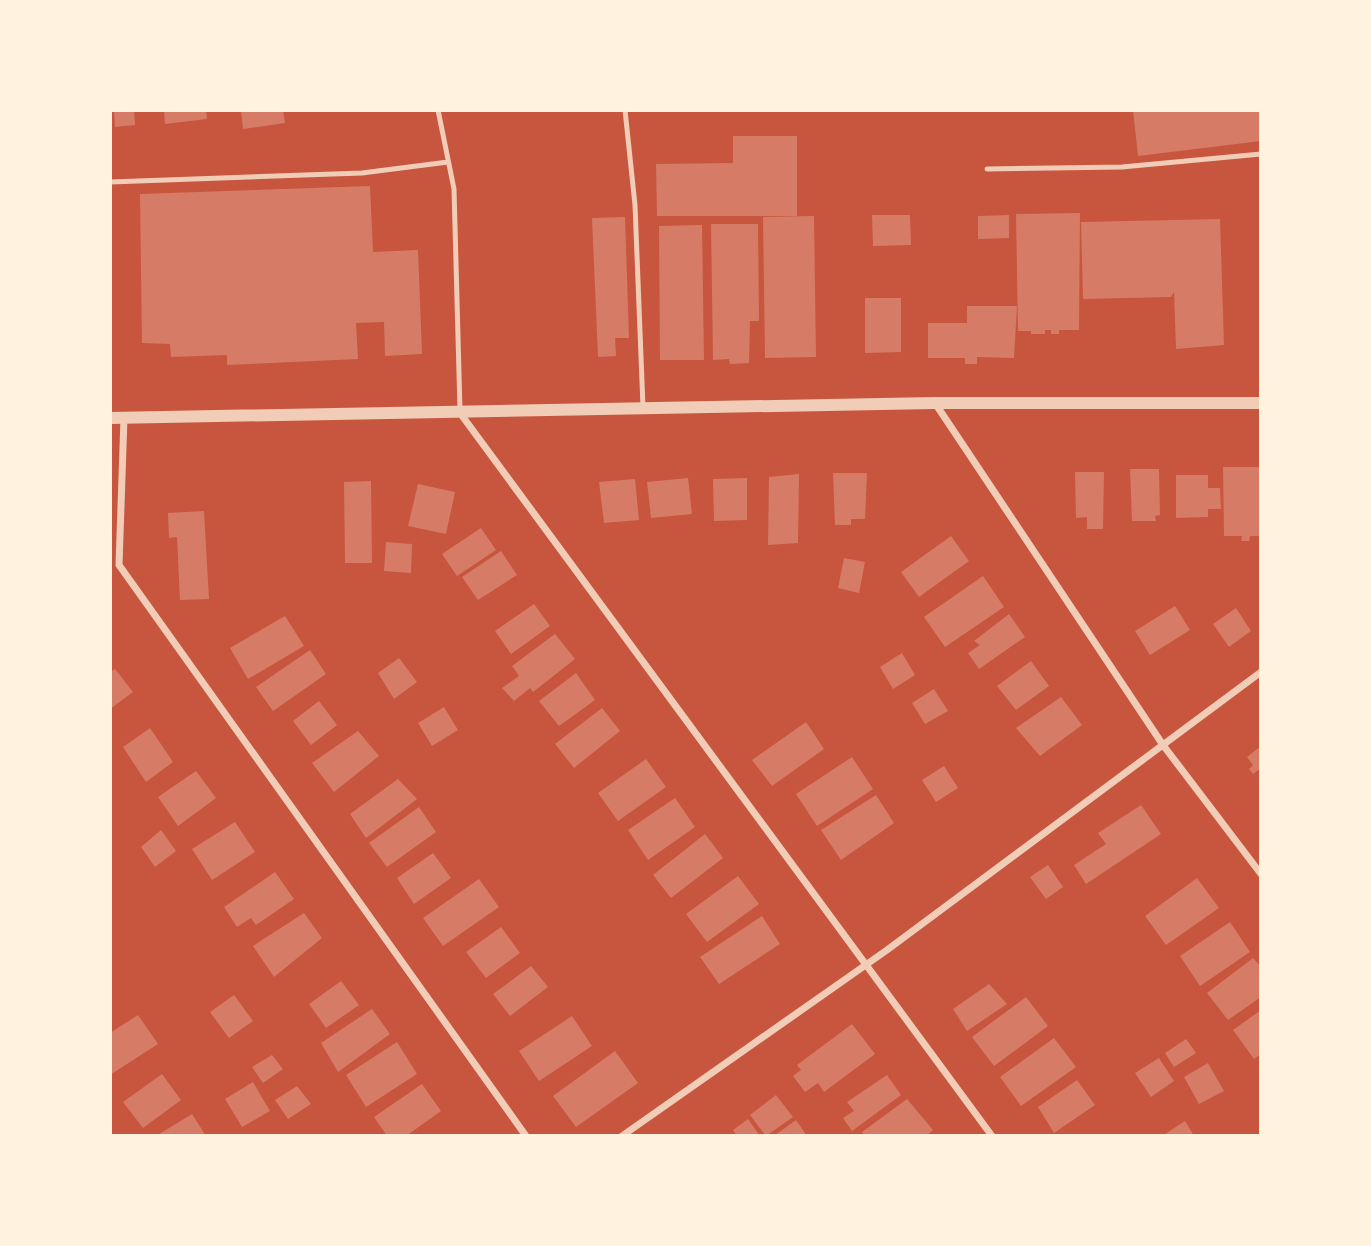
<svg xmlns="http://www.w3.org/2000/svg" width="1371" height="1246" viewBox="0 0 1371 1246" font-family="Rubik,sans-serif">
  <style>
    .building { fill: #d67c66 }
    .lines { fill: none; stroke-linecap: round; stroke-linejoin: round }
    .service { stroke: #f1ccb7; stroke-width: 5 }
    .minor { stroke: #f1ccb7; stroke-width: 7 }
    .tertiary { stroke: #f1ccb7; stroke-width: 12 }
  </style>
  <rect width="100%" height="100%" fill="#c8553d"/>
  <path class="building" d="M114,110H134L135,125L115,127Z
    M164,110H206L207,119L165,124Z
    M241,110H283L285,123L243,129Z
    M1133,110H1261V141L1138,156Z
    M733,136H797V216H657L656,164L733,163Z
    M370,186L373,252L418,250L422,354L385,356L384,322L356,323L358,359L227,365V355L171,357L170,344L142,343L140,194Z
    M1080,213L1079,330H1059V334H1051V330H1045V334H1031V331H1018L1016,214Z
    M872,215H910L911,245L873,246Z
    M1009,215V238L978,239V216Z
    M814,216L816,357L765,358L763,217Z
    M625,217L629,338H615L616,356L598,357L592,218Z
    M1220,219L1224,345L1176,349L1174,292L1171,297L1083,299L1081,222Z
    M711,224H758L759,321H750L749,363L730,364L729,359L713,360Z
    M702,225L704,360H660L659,226Z
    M865,298H901V352L865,353Z
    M967,306H1017L1014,358L977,357V364H965V358H928V323H967Z
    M1223,467H1260V536H1250L1249,541H1241L1242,536H1224Z
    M1130,469H1159L1160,515L1155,516L1156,521H1132Z
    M1075,472H1104L1103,529H1087V517L1076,518Z
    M833,473H867L865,519H851V525H835Z
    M799,474L798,543L768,545L769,477Z
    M1176,475H1208V488H1220L1221,509H1208V517L1176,518Z
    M688,478L692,514L651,518L647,482Z
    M747,478V520L714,521L713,479Z
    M635,479L639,520L604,523L599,482Z
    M371,481L372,563H345L344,482Z
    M418,484L455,492L446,534L408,526Z
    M204,511L209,599L180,600L177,537L169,538L168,513Z
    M481,528L496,550L457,576L442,554Z
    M951,536L969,561L919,597L901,572Z
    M386,542L412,544L411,573L384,571Z
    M501,551L517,575L478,600L462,577Z
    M844,558L865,562L859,593L838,588Z
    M983,576L1004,607L945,647L924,617Z
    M534,604L550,626L511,654L495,631Z
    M1175,606L1190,630L1150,655L1135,631Z
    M1236,608L1251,631L1229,647L1213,624Z
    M1009,614L1025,637L979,669L968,653L980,645L974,641Z
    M285,616L304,646L248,679L230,648Z
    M555,634L575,659L533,692L530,688L514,701L502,688L519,676L512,666Z
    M310,650L326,674L273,711L256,687Z
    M902,653L915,675L893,689L880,667Z
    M399,658L417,682L394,699L378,673Z
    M1031,661L1049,686L1016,710L997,686Z
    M115,669L133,692L110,709V672Z
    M576,673L595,700L559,726L539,701Z
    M934,689L948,711L925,724L912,703Z
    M1061,697L1082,725L1040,756L1016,728Z
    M319,701L337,725L311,745L293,721Z
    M444,707L458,730L432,746L418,723Z
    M602,708L620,731L574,768L555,744Z
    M806,722L824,749L772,786L752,760Z
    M150,728L173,762L146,782L123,747Z
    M358,731L379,756L334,792L312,763Z
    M1261,746V768L1253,774L1249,769L1253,765L1247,757Z
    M852,757L873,789L817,826L796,794Z
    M646,759L666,787L618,821L598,793Z
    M944,766L958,788L936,802L922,780Z
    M196,771L216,798L178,826L158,797Z
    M398,779L417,799L366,838L350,814Z
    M876,795L894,823L841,860L821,830Z
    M675,798L695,827L648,860L628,830Z
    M1141,805L1161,834L1086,884L1074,865L1106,844L1098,833Z
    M419,807L436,832L387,867L369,843Z
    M235,822L255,852L212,880L192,849Z
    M161,830L176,851L155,867L141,847Z
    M705,834L723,858L671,898L653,875Z
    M433,853L451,878L414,904L397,878Z
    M1048,865L1063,887L1046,899L1030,877Z
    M275,872L294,899L256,925L251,918L237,927L224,907Z
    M738,876L759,904L707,942L686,914Z
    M1197,878L1219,908L1166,945L1145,916Z
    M479,879L499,907L443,946L423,918Z
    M304,913L322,938L274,977L253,946Z
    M762,916L780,944L719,984L700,957Z
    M1230,922L1250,952L1200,986L1180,956Z
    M501,927L520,953L486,978L466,952Z
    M1253,958L1261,967V997L1228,1020L1207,993Z
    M531,966L548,987L510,1016L493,994Z
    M341,981L359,1005L326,1028L309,1004Z
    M989,984L1007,1004L967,1031L953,1009Z
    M234,995L253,1021L229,1038L210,1012Z
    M1026,997L1048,1026L994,1066L972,1037Z
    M372,1009L390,1034L338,1072L321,1043Z
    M1261,1010V1054L1254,1059L1233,1030Z
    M138,1015L158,1044L110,1075V1033Z
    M572,1016L592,1046L539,1081L519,1051Z
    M852,1024L875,1054L824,1092L818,1083L805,1092L793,1076L801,1070L797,1065Z
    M1054,1038L1076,1067L1021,1106L1000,1077Z
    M1186,1039L1196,1053L1174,1067L1165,1053Z
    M397,1042L417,1074L366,1107L346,1075Z
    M615,1051L638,1083L576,1127L553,1096Z
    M272,1055L283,1069L263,1083L252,1067Z
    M1159,1058L1174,1081L1151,1097L1135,1073Z
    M1208,1063L1224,1091L1199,1104L1184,1077Z
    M162,1074L181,1100L143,1128L123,1102Z
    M887,1075L901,1095L852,1131L843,1118L854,1111L847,1102Z
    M1077,1080L1095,1105L1054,1133L1038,1107Z
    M253,1082L270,1111L242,1127L225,1099Z
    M422,1084L441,1111L406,1136H387L374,1117Z
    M297,1086L311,1104L288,1119L275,1100Z
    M776,1095L793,1117L766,1136L750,1115Z
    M907,1099L933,1130L926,1136H865L862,1132Z
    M192,1114L206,1136H156Z
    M748,1119L760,1136H737L733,1130Z
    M796,1120L807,1136H774Z
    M1185,1121L1194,1136H1162Z"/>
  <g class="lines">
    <path class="service" d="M438,110L454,189L460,410
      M625,110L635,205L643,407
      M987,169L1122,167L1261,154
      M110,182L362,173L448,162"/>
    <path class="minor" d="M935,403L1163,745L1261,874
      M460,413L992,1136
      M124,418L119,565L526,1136
      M622,1136L887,950L1261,672"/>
    <path class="tertiary" d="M110,418L934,403H1261"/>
  </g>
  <rect width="1371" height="1246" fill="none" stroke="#fff3e0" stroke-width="224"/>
</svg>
